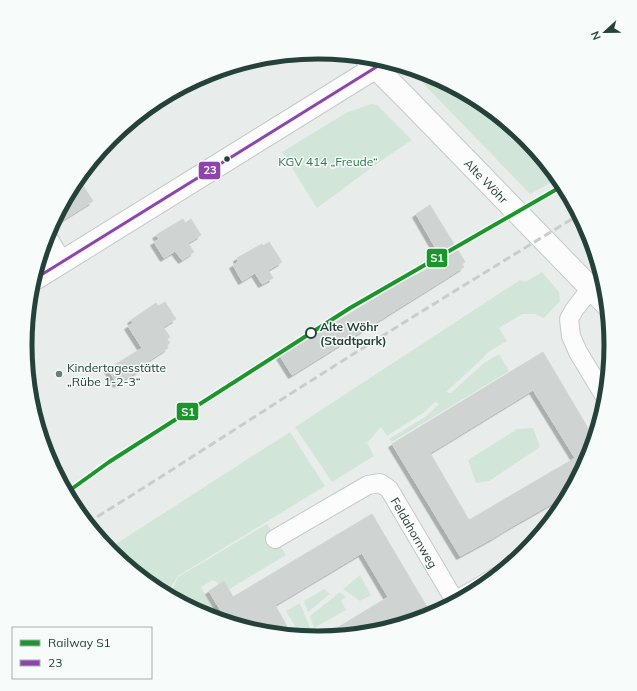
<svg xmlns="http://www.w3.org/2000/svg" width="637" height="691" viewBox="0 0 637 691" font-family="Mulish,sans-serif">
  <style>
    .green { fill: #d1e6d8 }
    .building { fill: #cfd4d2; stroke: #d1d6d4; fill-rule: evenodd; filter: url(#shadow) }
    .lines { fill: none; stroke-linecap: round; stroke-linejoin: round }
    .minor-casing { stroke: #c5cac8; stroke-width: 20 }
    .tertiary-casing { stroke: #c5cac8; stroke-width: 24 }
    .minor { stroke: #fcfcfc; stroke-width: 18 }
    .tertiary { stroke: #fcfcfc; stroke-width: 22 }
    .rail { stroke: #c9cdcc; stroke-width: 3; stroke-dasharray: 8 4; stroke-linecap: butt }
    .bus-1-casing { stroke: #f7fbf9; stroke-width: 6 }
    .bus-1 { stroke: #8e44ad; stroke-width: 3 }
    .rail-1-casing { stroke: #f7fbf9; stroke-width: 7 }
    .rail-1 { stroke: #1a962b; stroke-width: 4 }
    .bus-dot { fill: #24423a; stroke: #f7fbf9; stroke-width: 1.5 }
    .stop-dot { fill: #f7fbf9; stroke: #24423a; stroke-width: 2 }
    .poi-dot { fill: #697e78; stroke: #f7fbf9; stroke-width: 1.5 }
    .labels { text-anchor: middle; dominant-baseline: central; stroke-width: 3; stroke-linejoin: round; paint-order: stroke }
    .park-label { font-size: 12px; fill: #2d7a4b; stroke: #f7fbf9 }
    .street-label { font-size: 12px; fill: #24423a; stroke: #f7fbf9 }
    .stop-label { font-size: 12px; font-weight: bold; fill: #24423a; stroke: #f7fbf9; text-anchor: start }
    .poi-label { font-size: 12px; fill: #24423a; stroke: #f7fbf9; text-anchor: start }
    .rim { fill: none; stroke: #24423a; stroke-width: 5 }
    .line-badge { stroke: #f7fbf9; stroke-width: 1.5 }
    .badge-label { font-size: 11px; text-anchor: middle; font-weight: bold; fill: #fff }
  </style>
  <defs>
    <filter id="shadow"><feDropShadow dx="-3.5" dy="3.5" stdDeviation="0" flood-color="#0004"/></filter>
  </defs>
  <rect width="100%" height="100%" fill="#e8edeb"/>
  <path class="green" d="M421,71L431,74L482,102L526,138L559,178L530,194L415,75Z
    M371,104L377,105L412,140L382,160L317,208L282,152L346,113Z
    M542,272L559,292L560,301L544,318L535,314H522L499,328L507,341L488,352L482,359L446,392L451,393L484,363L499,354L509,371L392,442L389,439L425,417L439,404L435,402L423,413L387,436L381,427L367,443L374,456L332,482L295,427L520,280L525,282Z
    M533,428L540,447L489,481L476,483L468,460L517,429Z
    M290,432L325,486L178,576L166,595L155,589L111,553L108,549Z
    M267,524L286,555L223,593L216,581L225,576L231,586L225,576L214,582L213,580L201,587L212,607L217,605L228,623L206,617L169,597L178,577Z
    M360,575L371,595L360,601L343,589Z
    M324,589L330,594L308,612L304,601Z
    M340,592L346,597L341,601L346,610L314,628L310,616Z
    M300,603L311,630L301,636L286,611Z"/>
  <path class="building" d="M78,178L93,201L52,227L51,226L75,182Z
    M430,205L465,262L462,264L464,267L292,375L280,356L397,285L443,261L416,214Z
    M183,219L185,223L191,219L201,235L188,243L194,252L182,260L175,251L164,258L154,242L159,239L156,235Z
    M269,242L282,262L268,270L273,278L262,284L255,273L242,281L233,265L238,262L237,258L262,244L263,246Z
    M165,302L176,319L163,327L170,337L167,339L170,343L167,345L168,348L142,365L143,368L117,384L108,369L142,348L128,326L133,323L131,320L156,303L158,306Z
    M543,352L595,440L590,458L572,492L509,528L493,538L460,556L392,444ZM533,390L575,458L469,520L430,453Z
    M372,514L427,607L392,628L376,633L319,639L388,597L362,553L275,605L293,637L261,633L228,623L209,591L224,581L233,597Z"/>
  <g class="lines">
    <g class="minor-casing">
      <g id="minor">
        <path d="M47,236L62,261"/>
        <path d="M591,288L574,310L569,319L571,336L578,352L607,400"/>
        <path id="s1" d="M275,539L368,485L380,483L389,489L455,601L501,574"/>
      </g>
    </g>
    <g class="tertiary-casing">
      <g id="tertiary">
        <path id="s2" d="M366,58L407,99L608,306"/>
        <path d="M33,280L386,61"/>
      </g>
    </g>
    <use href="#minor" class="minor"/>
    <use href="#tertiary" class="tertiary"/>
    <path class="rail" d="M87,523C162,477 235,429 309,382C399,325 489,270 580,214"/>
    <g class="bus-1-casing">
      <path id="bus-1" d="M33,280L386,61"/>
    </g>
    <use href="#bus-1" class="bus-1"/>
    <g class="rail-1-casing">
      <path id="rail-1" d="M66,493L109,462L350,308L564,185"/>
    </g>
    <use href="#rail-1" class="rail-1"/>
  </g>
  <circle class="bus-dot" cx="227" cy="159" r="3.5"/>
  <circle class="stop-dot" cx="311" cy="333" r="5"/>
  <circle class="poi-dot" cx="59" cy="374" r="4"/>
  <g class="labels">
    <g class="park-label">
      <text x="328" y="161">KGV 414 „Freude“</text>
    </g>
    <g class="street-label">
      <text stroke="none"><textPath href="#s2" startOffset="172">Alte Wöhr</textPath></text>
      <text stroke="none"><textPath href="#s1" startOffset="181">Feldahornweg</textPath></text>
    </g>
    <g class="stop-label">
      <text x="320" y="326">Alte Wöhr<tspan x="320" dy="14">(Stadtpark)</tspan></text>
    </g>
    <g class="poi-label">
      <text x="67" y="367">Kindertagesstätte<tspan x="67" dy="14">„Rübe 1-2-3“</tspan></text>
    </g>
  </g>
  <path d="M0 0H637V691H0ZM32 345a286 286 0 1 1 572 0a286 286 0 1 1-572 0Z" fill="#f7fbf9" fill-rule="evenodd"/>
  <path class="rim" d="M32 345a286 286 0 1 1 572 0a286 286 0 1 1-572 0Z"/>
  <g class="line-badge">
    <rect x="198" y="161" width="23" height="19" rx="4" fill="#8e44ad"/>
    <rect x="426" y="248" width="22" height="20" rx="4" fill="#1a962b"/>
    <rect x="176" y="402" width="23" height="19" rx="4" fill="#1a962b"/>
  </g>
  <g class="badge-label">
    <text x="210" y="174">23</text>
    <text x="437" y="262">S1</text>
    <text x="188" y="416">S1</text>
  </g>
  <rect x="12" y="627" width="140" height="52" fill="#f7fbf9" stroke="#a3b1ad"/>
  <rect x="20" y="640" width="20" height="6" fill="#1a962b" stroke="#a3b1ad"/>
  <text x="48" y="647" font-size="12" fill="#24423a">Railway S1</text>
  <rect x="20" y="660" width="20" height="6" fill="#8e44ad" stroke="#a3b1ad"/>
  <text x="48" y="667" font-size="12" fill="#24423a">23</text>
  <g transform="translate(605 32) rotate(248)" stroke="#f7fbf9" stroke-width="3" paint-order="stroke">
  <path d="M0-3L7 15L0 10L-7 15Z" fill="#24423a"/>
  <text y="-6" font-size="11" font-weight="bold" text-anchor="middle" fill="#24423a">N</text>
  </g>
</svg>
